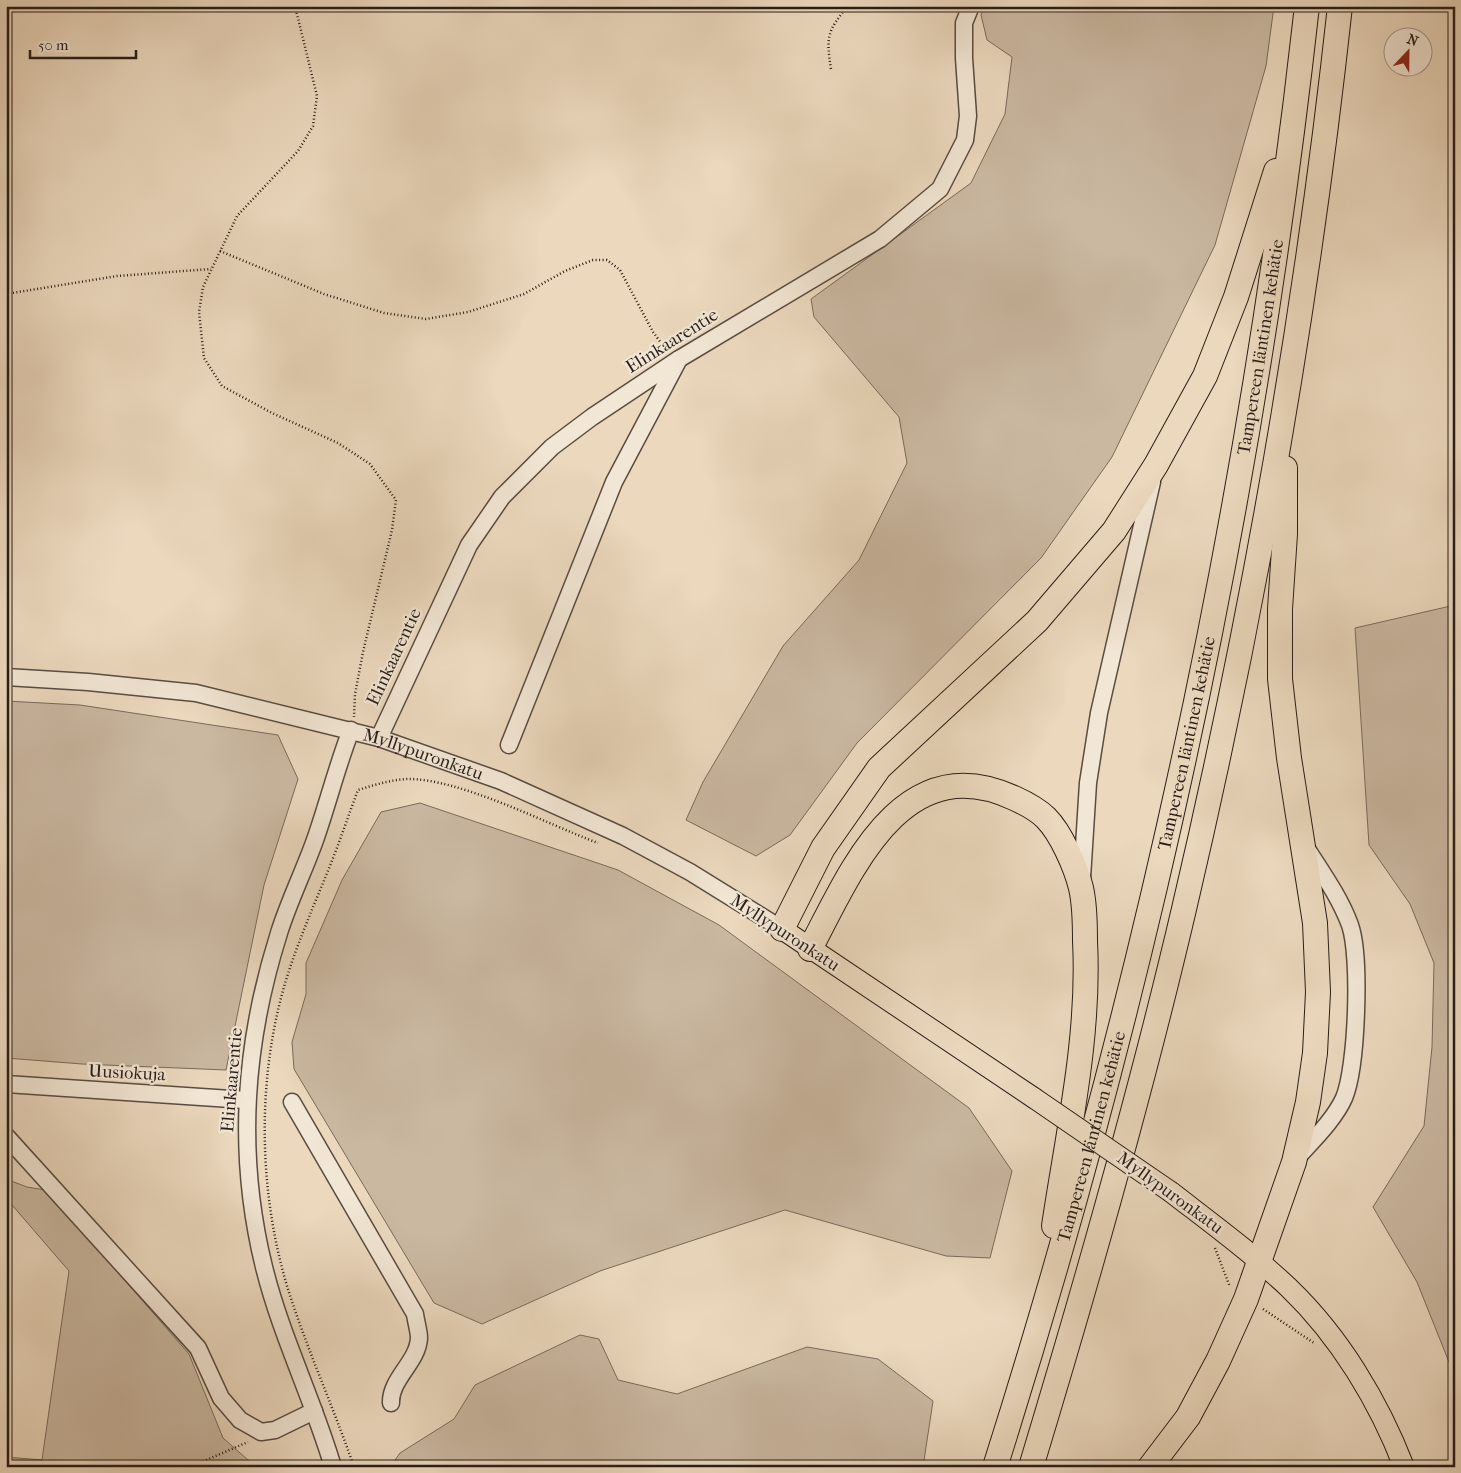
<svg xmlns="http://www.w3.org/2000/svg" width="1461" height="1473" viewBox="0 0 1461 1473" font-family="'IM FELL French Canon',serif">
  <style>
    .green { fill: #cab8a1; stroke: #796a5c }
    .lines { fill: none; stroke-linecap: round; stroke-linejoin: round }
    .minor-casing { stroke: #594c41; stroke-width: 19 }
    .major-casing { stroke: #281d18; stroke-width: 22 }
    .highway-casing { stroke: #281d18; stroke-width: 26 }
    .path { stroke: #281d18; stroke-width: 2.5; stroke-dasharray: 1 2.5; stroke-linecap: butt }
    .minor { stroke: #f2e6d4; stroke-width: 16 }
    .major { stroke: #ebd8bd; stroke-width: 20 }
    .highway { stroke: #ebd8bd; stroke-width: 24 }
    .major-bridge-casing { stroke: #281d18; stroke-width: 22; stroke-linecap: butt }
    .major-bridge { stroke: #ebd8bd; stroke-width: 20 }
    .labels { text-anchor: middle; dominant-baseline: central; stroke-width: 4.5; stroke-linejoin: round; paint-order: stroke }
    .street-label { font-size: 18px; fill: #281d18; stroke: #f2e6d4 }
  </style>
  <rect width="100%" height="100%" fill="#ebd8bd"/>
  <filter id="stains"><feTurbulence type="fractalNoise" baseFrequency=".004" numOctaves="4"/><feColorMatrix values="0 0 0 0 .2 0 0 0 0 .09 0 0 0 0 .02 0 0 0 .5 -.17"/></filter>
  <radialGradient id="worn" r=".72"><stop offset=".6" stop-color="#630" stop-opacity="0"/><stop offset="1" stop-color="#630" stop-opacity=".3"/></radialGradient>
  <path class="green" d="M985,6H1274L1266,66L1215,245L1112,457L1041,558L857,743L790,835L756,856L686,820L703,782L783,646L859,560L907,463L899,417L814,317L811,299L971,183L1005,114L1012,57L987,40L981,15Z
    M1455,605V1377L1417,1282L1373,1207L1424,1126L1432,1047L1434,963L1410,904L1369,845L1355,628Z
    M6,701L80,705L278,735L298,779L264,885L226,1070L82,1064L6,1058Z
    M420,803L618,870L719,925L969,1108L1012,1171L990,1258L946,1256L785,1210L600,1271L482,1324L434,1303L294,1069L292,1042L306,994V963L342,880L381,812Z
    M6,1179L27,1187L46,1190L189,1354L223,1438L256,1467H6V1457L42,1460L69,1271L6,1198Z
    M580,1335L599,1339L618,1380L677,1394L807,1347L878,1359L933,1401L923,1467H390L400,1453L454,1419L475,1385Z"/>
  <g class="lines">
    <g class="minor-casing">
      <g id="minor">
        <path id="s1" d="M6,677L88,682L196,693L379,738L501,781L623,836L690,872L782,929"/>
        <path d="M379,738L469,545L502,497L552,447L592,417L679,359L880,239L940,189L965,140L968,116L964,58V23L971,6"/>
        <path d="M509,745L614,482L679,359"/>
        <path d="M1082,878L1088,783L1099,713L1152,482"/>
        <path d="M6,1084L246,1100"/>
        <path d="M292,1102L415,1314C416,1322 419,1331 419,1338C418,1362 390,1379 391,1403"/>
        <path d="M6,1136L198,1348L221,1398L240,1420L261,1432L275,1430L314,1411"/>
        <path d="M1297,1158C1313,1140 1334,1120 1344,1098C1357,1067 1361,957 1350,925C1340,898 1323,874 1307,849"/>
        <path d="M333,1467C313,1399 281,1336 264,1267C236,1153 244,1044 279,933C289,901 304,871 315,840C328,803 337,766 351,730"/>
      </g>
    </g>
    <g class="major-casing">
      <path id="major" d="M782,929L1034,1098
        M1171,1192C1211,1223 1252,1253 1289,1288C1340,1337 1379,1402 1404,1467"/>
    </g>
    <g class="highway-casing">
      <g id="highway">
        <path d="M782,929L823,848L879,768L1037,621L1114,531L1156,465L1205,376L1236,297L1276,171"/>
        <path d="M810,949C851,871 902,746 1014,798C1025,803 1037,809 1046,818C1061,833 1076,867 1081,888C1085,905 1085,924 1085,941C1090,1037 1068,1132 1054,1226"/>
        <path id="s2" d="M995,1467C1146,991 1252,502 1307,6"/>
        <path d="M1031,1467C1087,1282 1140,1097 1184,909C1254,611 1307,310 1340,6"/>
        <path d="M1150,1467L1188,1417L1218,1361L1246,1299L1294,1162L1308,1102L1315,1053L1318,992L1315,923L1289,758L1280,679V609L1285,534V468"/>
      </g>
    </g>
    <path class="path" d="M295,6L317,96L313,126L298,151L237,216L203,287L199,312L204,358L222,386L272,413L338,443L370,464L396,500L392,530L363,652L355,694L354,717
      M831,69C826,37 827,31 848,6
      M220,251L324,294L384,313L426,319L468,312L524,294L565,271L593,260H607L620,270L653,332L667,351
      M6,294L117,276L211,269
      M1215,1248L1230,1287
      M1263,1309L1314,1343
      M190,1467L248,1442
      M354,1467C333,1406 306,1347 287,1286C260,1195 257,1091 281,998C294,948 316,902 335,853C343,832 350,811 358,790C374,785 390,780 407,779C459,778 547,824 598,843"/>
    <use href="#minor" class="minor"/>
    <use href="#major" class="major"/>
    <use href="#highway" class="highway"/>
    <g class="major-bridge-casing">
      <path id="major-bridge" d="M1034,1098L1171,1192"/>
    </g>
    <use href="#major-bridge" class="major-bridge"/>
  </g>
  <g class="labels">
    <g class="street-label">
      <text transform="translate(672 341) rotate(-32)">Elinkaarentie</text>
      <text stroke="none"><textPath href="#s2" startOffset="1152">Tampereen läntinen kehätie</textPath></text>
      <text transform="translate(394 657) rotate(-65)">Elinkaarentie</text>
      <text stroke="none"><textPath href="#s2" startOffset="749">Tampereen läntinen kehätie</textPath></text>
      <text stroke="none"><textPath href="#s1" startOffset="426">Myllypuronkatu</textPath></text>
      <text transform="translate(785 933) rotate(33)">Myllypuronkatu</text>
      <text transform="translate(127 1073) rotate(3)">Uusiokuja</text>
      <text transform="translate(232 1080) rotate(-85)">Elinkaarentie</text>
      <text stroke="none"><textPath href="#s2" startOffset="344">Tampereen läntinen kehätie</textPath></text>
      <text transform="translate(1170 1193) rotate(36)">Myllypuronkatu</text>
    </g>
  </g>
  <rect width="1461" height="1473" fill="none" stroke="#ebd8bd" stroke-width="25"/>
  <rect x="8" y="8" width="1446" height="1458" fill="none" stroke="#281d18" stroke-width="2.5"/>
  <rect x="12" y="12" width="1436" height="1448" fill="none" stroke="#281d18"/>
  <g transform="translate(1408 52) rotate(22)"><circle r="24" fill="#f2e6d4" stroke="#a19689"/>
  <path d="M0-4L9 19L0 12L-9 19Z" fill="#8f2418"/>
  <text y="-8" font-size="14" font-weight="bold" text-anchor="middle" fill="#281d18">N</text>
  </g>
  <path d="M30 50v8h106v-8" fill="none" stroke="#281d18" stroke-width="2.5"/>
  <text x="38" y="50" font-size="15" fill="#281d18" stroke="#f2e6d4" stroke-width="4" paint-order="stroke">50 m</text>
  <rect width="100%" height="100%" filter="url(#stains)"/>
  <rect width="100%" height="100%" fill="url(#worn)"/>
</svg>
